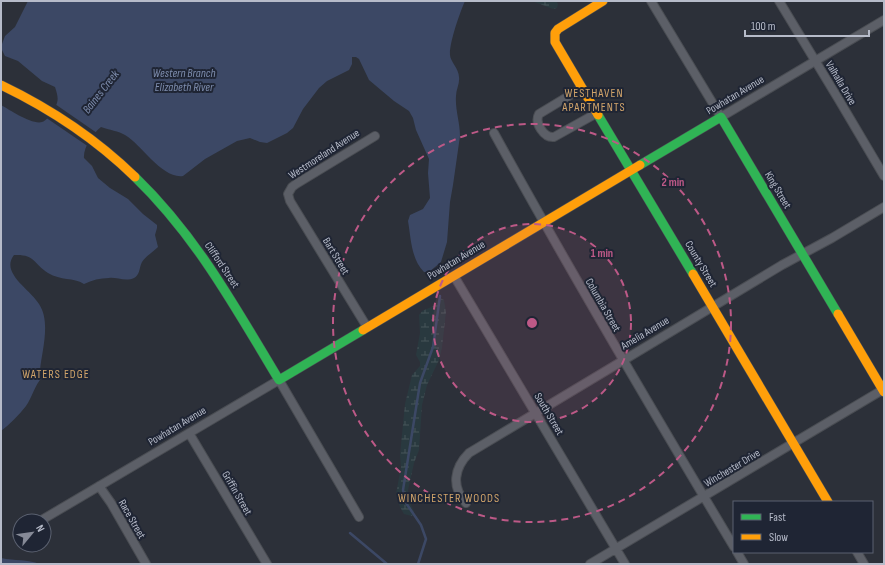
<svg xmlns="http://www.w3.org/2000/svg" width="885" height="565" viewBox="0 0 885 565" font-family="'Sofia Sans Condensed',sans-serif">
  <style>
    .wetland { fill: url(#wetland-marsh) }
    .water { fill: #3c4865 }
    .pier { fill: #2c3039 }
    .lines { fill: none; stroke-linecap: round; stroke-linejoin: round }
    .stream { stroke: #3c4865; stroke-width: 2.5 }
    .street-casing { stroke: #4a4d53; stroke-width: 10 }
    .fast-casing { stroke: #4a4d53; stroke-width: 10 }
    .slow-casing { stroke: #4a4d53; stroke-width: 10 }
    .street { stroke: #5c5f67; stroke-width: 8 }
    .fast { stroke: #30b455; stroke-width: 9 }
    .slow { stroke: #ff9f0a; stroke-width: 9 }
    .ring { fill: none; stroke: #bd5987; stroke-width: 2; stroke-dasharray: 7 5 }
    .labels { text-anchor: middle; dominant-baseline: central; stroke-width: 4; stroke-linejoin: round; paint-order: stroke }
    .street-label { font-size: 11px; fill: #b6bbc9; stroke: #1f2534 }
    .water-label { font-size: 12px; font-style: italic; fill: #7f8eaf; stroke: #1f2534 }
    .neighbourhood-label { font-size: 12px; letter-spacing: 1px; fill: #d1a46a; stroke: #1f2534 }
    .centre { fill: #bd5987; stroke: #1f2534; stroke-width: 2 }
    .ring-label { font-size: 12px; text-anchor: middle; font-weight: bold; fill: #bd5987; stroke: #1f2534; stroke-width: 4; stroke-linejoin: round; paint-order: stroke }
  </style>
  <defs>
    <pattern id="wetland-marsh" width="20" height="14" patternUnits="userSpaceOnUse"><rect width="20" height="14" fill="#29393f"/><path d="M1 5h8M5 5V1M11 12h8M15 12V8" fill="none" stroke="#465459"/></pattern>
  </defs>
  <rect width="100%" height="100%" fill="#2c3039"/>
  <path class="wetland" d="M532,1H556L558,4L557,8L553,9Z
    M440,298L444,300L446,312L442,348L439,360L427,385L422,405L419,450L414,463L408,490V498L414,512L412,516L404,514L400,507L396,494L401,467L400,455L405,404L412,375L420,366V362L416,355L420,333L419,315L422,311L436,305L437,301Z"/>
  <path class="water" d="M28,1H465C460,12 449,44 450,55C450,61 459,69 459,77C460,83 456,90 456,96C455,110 460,122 460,136L453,185L450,202L447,242L441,262L429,272H424C411,259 411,238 408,221L410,215L423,209L430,198L428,173L429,159L416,130L413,118L409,111L394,101L369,80L359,59L356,57H352V64L349,70L327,81L319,88L303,109L293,128L287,133L267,143L260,142L250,138L237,141L205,159L183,176C162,179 142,145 125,135C119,131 109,130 101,127C93,133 83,148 84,158L92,166L98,178L110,188L128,199L143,214L157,225V228L155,235L158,247C153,252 146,256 142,262C139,268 140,275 134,278C126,282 116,277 109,278C100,278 92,280 84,284C73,277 61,281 48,273C33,263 35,254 14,255C0,273 30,289 39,304C51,322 42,350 40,370C40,373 42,375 42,378C35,384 32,398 26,406C19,415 10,424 1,431V105C10,110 32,125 42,122C46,121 49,116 51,113C59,103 59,99 55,87L42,81L18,61L5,56L2,50V44L5,36L15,27Z
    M1,558C15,561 27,559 40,564H1Z"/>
  <path class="pier" d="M55,104L97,133L89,147L45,117Z"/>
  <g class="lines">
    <path class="stream" d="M350,533L387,564
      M418,564L426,539L421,525L406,503L403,490L420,383L433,347L440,296"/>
    <g class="street-casing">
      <path id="street" d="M651,1L721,117L884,20
        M779,1L839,100L884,176
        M582,88L539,114C534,123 544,138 554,137L597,113
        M494,133C571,273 652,410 734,547
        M454,276L625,564
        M367,327L290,201L288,194L292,187L296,184L375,136
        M189,433L267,564
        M99,486L111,503L146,564
        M466,503C451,487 454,468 469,453L782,265L832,238L884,207
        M40,521L279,380L359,517
        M17,535L20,533
        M737,552L744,564
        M857,552L864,564
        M590,564L884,389"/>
    </g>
    <g class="fast-casing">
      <path id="fast" d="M598,115L693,274
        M640,165L721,117L838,314
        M135,177C197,237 235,307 279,380L363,330"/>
    </g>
    <g class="slow-casing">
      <path id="slow" d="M1,85C51,109 95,138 135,177
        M598,115L555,42V33L558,29L603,1
        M693,274L828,502
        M838,314L884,392
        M363,330L640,165"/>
    </g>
    <use href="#street" class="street"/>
    <use href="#fast" class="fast"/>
    <use href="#slow" class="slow"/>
  </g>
  <circle cx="532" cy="323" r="99" fill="#bd5987" fill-opacity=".12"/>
  <g class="ring">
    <circle cx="532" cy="323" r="99"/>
    <circle cx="532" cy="323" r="199"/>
  </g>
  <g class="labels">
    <g class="street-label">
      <text transform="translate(841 83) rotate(59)">Valhalla Drive</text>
      <text transform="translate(735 95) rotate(-31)">Powhatan Avenue</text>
      <text transform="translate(324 154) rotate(-33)">Westmoreland Avenue</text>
      <text transform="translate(778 190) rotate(59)">King Street</text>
      <text transform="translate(336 256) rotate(59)">Bart Street</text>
      <text transform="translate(456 260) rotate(-31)">Powhatan Avenue</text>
      <text transform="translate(701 264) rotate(59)">County Street</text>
      <text transform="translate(222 265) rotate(56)">Clifford Street</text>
      <text transform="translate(603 305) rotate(60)">Columbia Street</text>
      <text transform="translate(645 333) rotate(-31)">Amelia Avenue</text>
      <text transform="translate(549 414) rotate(59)">South Street</text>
      <text transform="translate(177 426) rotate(-31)">Powhatan Avenue</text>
      <text transform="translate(732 468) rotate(-31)">Winchester Drive</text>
      <text transform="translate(237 493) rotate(60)">Griffin Street</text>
      <text transform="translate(132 519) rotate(60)">Race Street</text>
    </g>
    <g class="water-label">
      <text x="184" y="73">Western Branch<tspan x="184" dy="14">Elizabeth River</tspan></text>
      <text transform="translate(101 92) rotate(-52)">Baines Creek</text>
    </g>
    <g class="neighbourhood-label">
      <text x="594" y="93">WESTHAVEN<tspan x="594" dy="14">APARTMENTS</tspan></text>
      <text x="56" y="374">WATERS EDGE</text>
      <text x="449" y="498">WINCHESTER WOODS</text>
    </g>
  </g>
  <circle cx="532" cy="323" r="6" class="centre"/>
  <g class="ring-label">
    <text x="673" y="186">2 min</text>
    <text x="602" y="257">1 min</text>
  </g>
  <rect width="885" height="565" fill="none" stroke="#b6bbc9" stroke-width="4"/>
  <rect x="733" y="501" width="140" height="52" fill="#1f2534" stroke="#5b6170"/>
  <rect x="741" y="514" width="20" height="6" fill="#30b455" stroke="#5b6170"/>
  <text x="769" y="521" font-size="12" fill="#b6bbc9">Fast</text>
  <rect x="741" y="534" width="20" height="6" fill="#ff9f0a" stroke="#5b6170"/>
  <text x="769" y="541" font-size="12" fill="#b6bbc9">Slow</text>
  <g transform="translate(32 533) rotate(61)"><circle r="19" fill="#1f2534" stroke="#5b6170"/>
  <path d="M0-3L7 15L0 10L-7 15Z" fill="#868a97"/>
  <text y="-6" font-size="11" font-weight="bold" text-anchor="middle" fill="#b6bbc9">N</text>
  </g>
  <path d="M745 30v6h124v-6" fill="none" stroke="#b6bbc9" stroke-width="2"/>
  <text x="751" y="30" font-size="12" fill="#b6bbc9" stroke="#1f2534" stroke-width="3" paint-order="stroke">100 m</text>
</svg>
